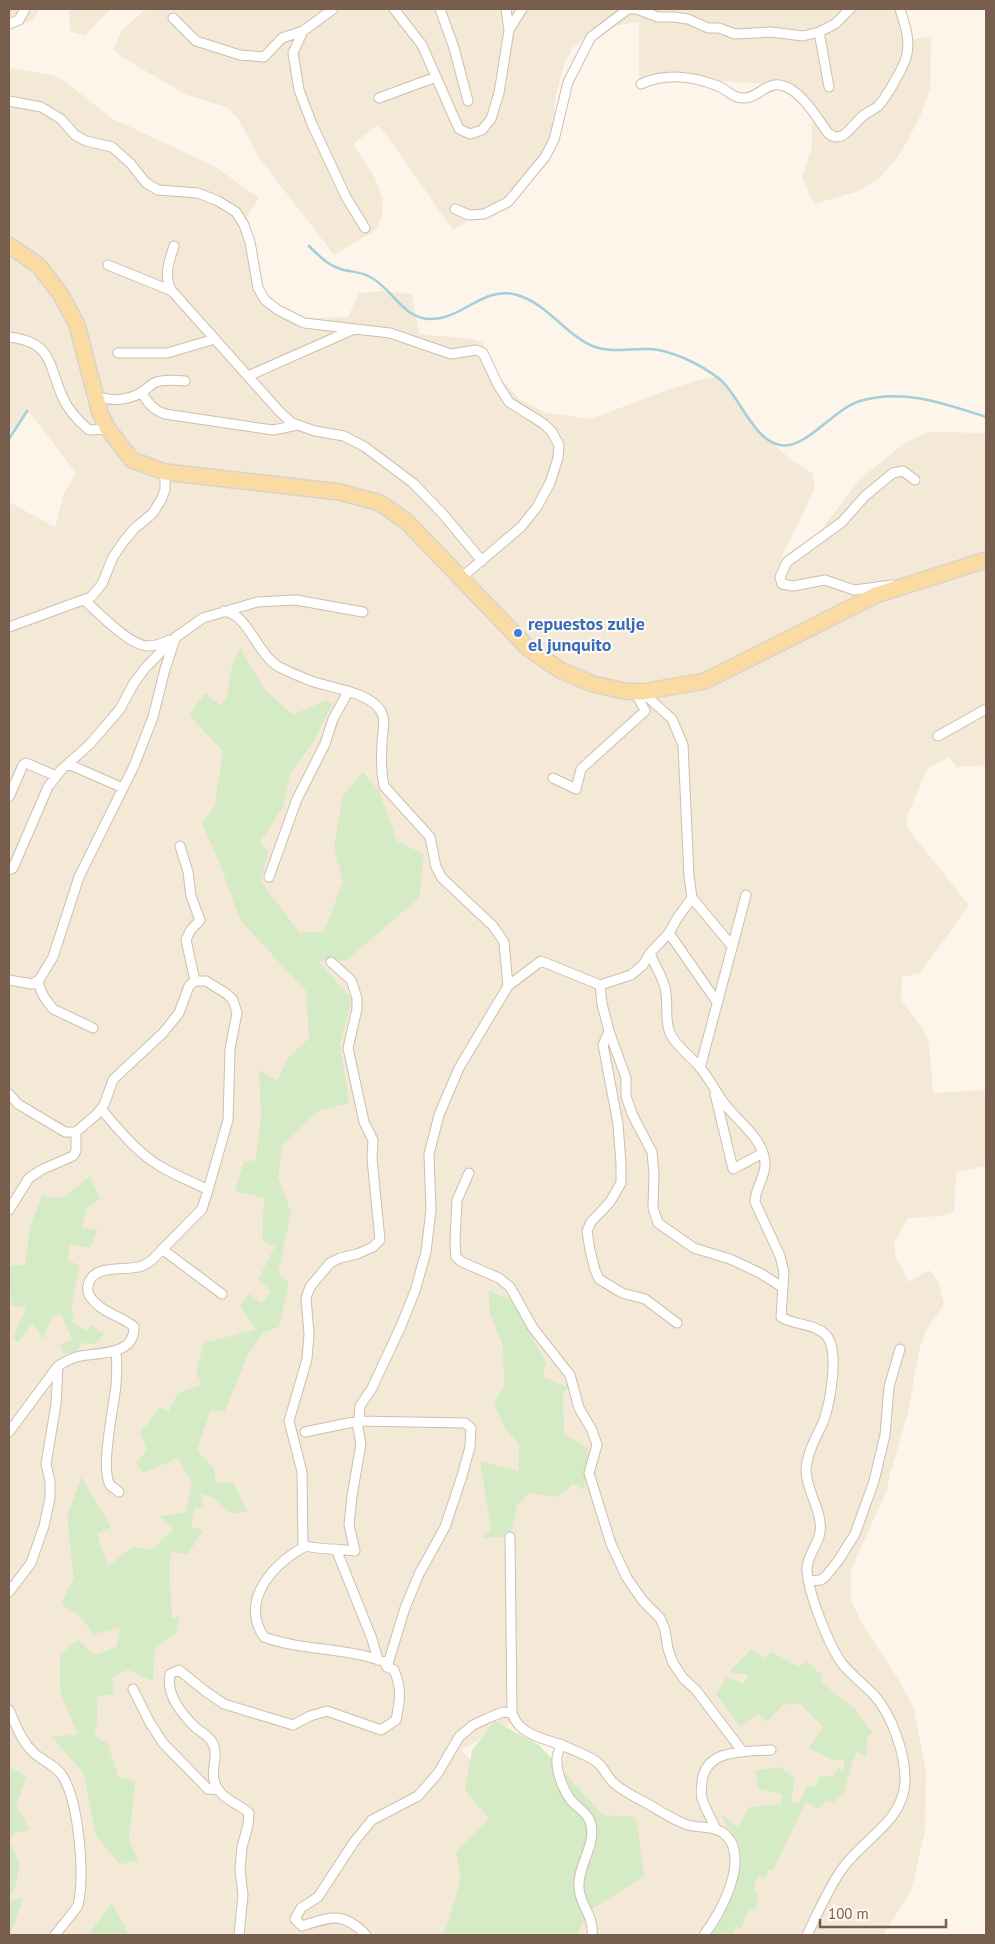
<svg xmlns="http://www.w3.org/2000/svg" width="995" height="1944" viewBox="0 0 995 1944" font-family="'PT Sans',sans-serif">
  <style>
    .residential { fill: #f4e8d7; fill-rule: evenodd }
    .green { fill: #d4ebc6 }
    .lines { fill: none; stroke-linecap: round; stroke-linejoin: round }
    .stream { stroke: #a2cfd9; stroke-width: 2.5 }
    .minor-casing { stroke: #cfbeae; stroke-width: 11 }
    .primary-casing { stroke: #d9d2cd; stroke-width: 18 }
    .minor { stroke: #fff; stroke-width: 9 }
    .primary { stroke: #fadca2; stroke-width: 15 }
    .shop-dot { fill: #3f7fe0; stroke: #fff9ef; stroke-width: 2 }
    .labels { text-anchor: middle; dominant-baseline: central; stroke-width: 4.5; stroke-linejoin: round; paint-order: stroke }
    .shop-label { font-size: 18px; font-weight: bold; fill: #366cbe; stroke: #fff9ef; text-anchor: start }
  </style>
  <rect width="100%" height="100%" fill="#fdf5e9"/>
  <path class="residential" d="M9,9H40L32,20L9,31Z
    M69,9H112L98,21L85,36L70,31Z
    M146,9H896L910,39L931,37L930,90L921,114L902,151L880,178L859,191L814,204L802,177L812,147V117L801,97L771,84L686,79H639V22L599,28L572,48L564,64L555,99L553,149L547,162L525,185L453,230L385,133L377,125L353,144L375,178L383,200L382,215L377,229L334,255L258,156L239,120L228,108L185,94L122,57L113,49L123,29Z
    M9,68L53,75L64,81L113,119L214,166L259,198L244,221L245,246L249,263L257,283L268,299L291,315L308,318L348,317L359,293L382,291L412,294L419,334L470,339L482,342L499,376L518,398L546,413L591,419L670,389L699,380L719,376L762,433L790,459L812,473L815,488L780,560L821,530L860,479L906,442L930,432L986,433V765L957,767L948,757L927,769L907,816L908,829L969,905L920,973L902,977L901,1001L923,1029L929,1044L933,1093L986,1090V1166L956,1172L954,1212L939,1216L908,1218L894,1244L896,1258L909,1282L929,1270L939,1283L944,1304L926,1330L919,1351L908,1413L891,1470L887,1490L856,1558L851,1572V1600L861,1622L900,1682L914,1709L926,1772L925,1831L911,1891L883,1935H9V502L55,527L64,493L76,473L29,412L9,433ZM517,1720L535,1733L568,1746L561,1767L575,1790L501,1808L485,1777L462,1750L482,1738Z"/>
  <path class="green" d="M240,647L264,689L293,715L326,700L333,703L312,744L291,772L283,807L260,842L268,851L261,882L299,932H324L343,881L334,847L343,796L363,772L379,791L397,841L424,854L419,898L347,960L318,961L352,999L340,1045L349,1103L318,1111L282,1145L278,1176L291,1213L278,1272L289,1283L279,1327L264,1332L248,1354L225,1411H210L197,1451L213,1467L216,1483L233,1482L248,1512L231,1513L215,1499L200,1493L204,1508L194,1509L191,1527L203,1530L188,1554L171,1552C167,1574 172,1596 172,1618L180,1617L176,1633L155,1647L153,1681L128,1670L112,1677L114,1694L97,1697C96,1708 99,1725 94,1735L108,1744L118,1777L135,1781L129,1840L138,1861L120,1864L96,1836L84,1774L51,1736L78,1735L60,1691V1654L78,1640L95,1655L116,1647L121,1627L94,1634L78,1615L61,1604L74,1577L67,1517L81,1477L111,1527L97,1533L108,1567L132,1547L152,1550L173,1529L160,1516L186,1512L192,1482L178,1458L143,1473L136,1463L147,1450L140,1433L159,1408L169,1411L177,1394L202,1384L196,1372L204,1343L256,1329L240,1306L249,1294L262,1303L271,1291L258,1280L275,1246L262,1241L264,1198L235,1191L244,1162L256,1160L261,1116L259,1070L278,1081L287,1059L309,1038L306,991L240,920L220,864L202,823L215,805L223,751L189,715L205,693L220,706L227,696L231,670Z
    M90,1176L100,1199L87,1208L82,1228L98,1230L90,1248L70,1244L68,1260L80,1266L72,1302L73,1323L87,1331L91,1325L104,1334L94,1344L82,1343L75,1352L64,1354L60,1345L72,1339L61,1314L52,1316L43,1339L33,1323L18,1342L13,1338L26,1308L11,1305L9,1266L25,1265L30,1226L42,1196L63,1198Z
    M489,1291L512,1300L546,1363L543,1377L568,1387L563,1394L564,1434L588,1448L584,1490L573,1484L557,1497L529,1493L517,1505L510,1537L483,1538L491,1529L480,1461L519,1471V1444L505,1428L494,1404L504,1385L503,1346L490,1313Z
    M752,1649L764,1658L772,1652L798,1667L807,1662L822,1675L821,1682L855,1709L872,1732L867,1738L866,1757L856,1751L844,1792L834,1802L827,1801L817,1809L806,1802L773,1870L769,1869L765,1879L758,1875L753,1891L759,1893L755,1910L749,1908L741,1929L735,1926L733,1935H711C725,1914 747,1870 739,1844C735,1834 725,1826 721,1814L738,1827L749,1807L781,1804V1794L759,1789L755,1770L780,1767L795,1779L791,1801L799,1804L807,1785L816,1787L820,1775L832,1777L838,1768L843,1771L845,1760H832L809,1748L823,1727L800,1703L783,1705L767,1722L758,1713L740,1727L716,1694L727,1677L744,1684L748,1675L729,1672Z
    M495,1721L539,1745L603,1815L636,1817L644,1876L588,1912L577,1935H440L447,1926L461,1878L456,1852L489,1819L465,1790L472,1750Z
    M9,1750L11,1755L9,1766L26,1777L16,1806L30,1830L15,1833L9,1841L20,1864L16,1884L9,1900L23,1898L13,1928L9,1934Z
    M112,1903L129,1934L128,1935H88Z"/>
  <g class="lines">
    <path class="stream" d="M309,246C320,257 329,266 344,270C353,272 362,272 370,277C394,289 402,320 433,319C463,318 485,285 517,295C547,303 566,336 595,347C612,353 631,348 649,349C672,350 699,364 717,377C739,393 752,440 780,445C806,450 833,409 860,401C903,388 946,404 986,417
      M9,439L27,411"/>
    <g class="minor-casing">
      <path id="minor" d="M333,9L303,31L293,53L299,90L312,124L346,197L365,228
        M394,9L422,45L459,129L470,134L482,130L491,119L499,93L509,30L506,9
        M440,9L454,48L468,101
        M173,18L196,41L240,55L264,57L282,38L303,31
        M9,24L19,20L25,9
        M509,30L522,9
        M819,32L829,87
        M641,84C665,73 693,76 718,86C728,90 733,99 745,98C757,98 767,82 780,85C800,88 817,118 828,133C843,146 853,123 864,115C868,112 873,110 877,107C885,100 903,68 906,58C911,41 905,25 900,9
        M379,98L436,77
        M9,101L41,107L61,119L75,135L86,141L112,147L130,163L146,183L158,190L198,193L218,201L236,212L244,225L250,242L258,288L265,300L278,310L304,323L390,333L451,354L476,350L483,353L498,385L509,402L544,424L552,432L559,445L558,458L550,483L537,507L521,527L461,578
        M455,209L469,215L484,214L508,202L545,157L554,140L568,82L591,37L628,9H637L658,17H674L688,19L708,28H719L735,34L771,32L803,36L819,32L835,24L850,9
        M174,246C169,262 163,276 172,291L279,411L292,423L315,431L344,436L365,447L413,483L442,513L482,561
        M108,265L172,291
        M9,337C52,342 48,363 62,396C68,410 77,420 89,430L108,429
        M118,353H167L215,339
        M248,376L352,330
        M141,392C148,403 153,410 165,414L273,430L298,425
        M95,395C111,402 125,401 141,393C146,390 149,386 154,383C163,379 175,380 185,381
        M892,585L854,590L825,580L793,586L782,584L780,577L787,562L842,522L865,496L893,473L903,471L915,480
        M84,600C98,612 129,645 147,646C155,646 162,644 169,640
        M224,611C249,615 256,653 279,667C289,672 301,677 311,681C331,688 369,692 380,710C387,720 382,732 382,744C381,758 381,772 384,786L430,837L436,867L442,878L493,926L504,942L508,986
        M9,627L91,597L102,584L113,557L124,541L135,528L152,514L161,500L165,490V472
        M938,736L986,709
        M68,764L123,788
        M553,778L576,789L581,769L645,711L635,691
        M9,797L23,765L26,763L56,776
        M180,846L188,872L191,896L200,920L190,931L186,940L195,981
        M9,870L13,868L48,787L61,770L90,744L120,709L134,683L146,667L176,637L203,618L257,602L296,600L363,612
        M269,877L297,799L325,744L333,719L348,692
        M692,898L732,946
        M669,933L717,1002
        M650,953C654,964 662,976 665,988C669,1002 664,1020 670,1033C675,1045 689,1055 698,1065C708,1076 715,1091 724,1103C737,1121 766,1140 765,1166C764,1179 755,1189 755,1202L780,1256L784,1272L781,1317C794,1325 816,1324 826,1335C840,1350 830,1402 824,1420C817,1436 807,1452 806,1470C806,1491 823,1511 820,1532C818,1546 806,1557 807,1571C809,1595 829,1647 844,1666C853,1676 864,1685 874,1695C892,1715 906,1755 905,1782C903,1822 863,1839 842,1869C828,1889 818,1913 807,1935
        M9,980L32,984L39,980L53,957L79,877L134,766L153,717L165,669L175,639
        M37,981L44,997L53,1009L93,1028
        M600,985L602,1004L609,1031L626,1078V1096L632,1114L652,1152L654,1174L653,1208L658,1223L694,1248L730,1259L760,1273L782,1287
        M609,1031L603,1045L618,1124L621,1164V1183L610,1202L591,1222L587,1231L590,1250L595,1270L599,1279L622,1293L645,1299L677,1323
        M700,1068L746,895
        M9,1094L18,1104L65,1132H76L97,1114L104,1105L113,1080L120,1073L163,1033L179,1013L189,986L195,981H206L227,994L233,1000L237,1013L230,1049L228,1120L208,1190L202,1209L152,1260C149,1262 145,1265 142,1266C128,1272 92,1262 88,1286C86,1293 92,1300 98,1305C108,1315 124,1317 134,1327C135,1357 95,1352 76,1357C70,1359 64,1362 58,1366L9,1432
        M715,1094L733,1169L763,1153
        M101,1109C119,1130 138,1154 163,1168C177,1176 193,1182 208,1190
        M469,1173L457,1200L455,1241L456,1257L462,1262L499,1278L510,1287L533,1328L570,1375L579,1408L592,1430L597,1445L589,1473L611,1544L627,1578L643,1601L660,1618L665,1630L668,1649L673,1663L683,1678L696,1690L743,1752
        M9,1210L29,1178L41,1170L73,1156L76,1151V1132
        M162,1249L222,1294
        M116,1350C117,1362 117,1373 116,1385C114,1406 100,1468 110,1485C112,1487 117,1490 119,1492
        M305,1432L358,1421L465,1423L471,1428L470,1447L462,1476L445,1527L419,1574L405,1608L387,1667
        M510,1537L512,1713C520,1738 551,1739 571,1749C580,1753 591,1757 598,1763C605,1769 608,1779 615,1784C624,1792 637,1798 648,1804C660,1811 675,1821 688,1825C699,1828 713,1826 722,1832C753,1854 721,1913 704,1935
        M303,1548L302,1472L289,1421L307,1359L309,1334L306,1298L310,1287L330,1263L340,1258L357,1254L373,1247L380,1240L372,1159L373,1140L364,1122L348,1048L357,1009V998L351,980L331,962
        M336,1549L372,1639L378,1660
        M810,1581L821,1580L826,1576L838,1561L855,1534L874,1481L885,1435L889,1387L900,1349
        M9,1592L31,1563L44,1526L50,1498V1481L46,1464L56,1404L58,1366
        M133,1689L150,1723L163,1743L208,1789L219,1790
        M9,1710C16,1725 21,1741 34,1753C43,1761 57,1766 63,1777C79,1803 85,1876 78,1905C76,1910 59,1929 55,1935
        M561,1744C560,1749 557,1754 557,1759C556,1771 563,1789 570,1799C576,1807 586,1811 590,1821C598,1844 577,1865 579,1888C580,1906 594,1915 592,1935
        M716,1830C712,1819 705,1809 702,1798C700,1793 702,1787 702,1782C705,1748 746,1752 771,1750
        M239,1935L243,1895L240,1870L242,1847L248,1825L249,1813C241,1806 228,1801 221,1793C204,1774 222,1759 212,1742C209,1736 201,1732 195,1727C181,1713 166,1695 170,1674L179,1670L205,1691L224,1704L293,1725L310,1716L327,1711L381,1730L396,1720C400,1701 402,1688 394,1670L387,1667L385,1662C345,1647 302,1651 264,1637C239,1600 274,1563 306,1546C323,1550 338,1549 355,1551L349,1525L352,1496L361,1444L358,1428L360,1406L372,1388L401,1326L415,1291L426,1252L431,1210L429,1154L439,1115L459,1068L508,986L541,961L600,985L631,975L643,965L650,953L669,933L678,917L692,898L689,876L683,745L672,719L642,692
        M366,1935C343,1911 331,1917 302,1926L295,1919L301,1908L318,1897L354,1842L372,1820L418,1796L438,1773L459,1737L473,1725L488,1718L503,1712L512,1713"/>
    </g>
    <g class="primary-casing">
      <path id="primary" d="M9,245L39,266L61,295L77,325L100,413L108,429L132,460L165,472L340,492L380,503L406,521L528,648L560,670L593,684L625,691L642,692L705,681L876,595L986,560"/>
    </g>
    <use href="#minor" class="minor"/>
    <use href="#primary" class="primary"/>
  </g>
  <circle class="shop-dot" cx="518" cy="633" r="5"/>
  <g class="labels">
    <g class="shop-label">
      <text x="528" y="623">repuestos zulje<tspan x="528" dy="21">el junquito</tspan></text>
    </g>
  </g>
  <rect width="995" height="1944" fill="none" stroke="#775d4c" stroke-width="20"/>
  <path d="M820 1919v8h126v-8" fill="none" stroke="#775d4c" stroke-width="2.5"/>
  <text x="828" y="1919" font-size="15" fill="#775d4c" stroke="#fff9ef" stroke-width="4" paint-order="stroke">100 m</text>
</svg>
